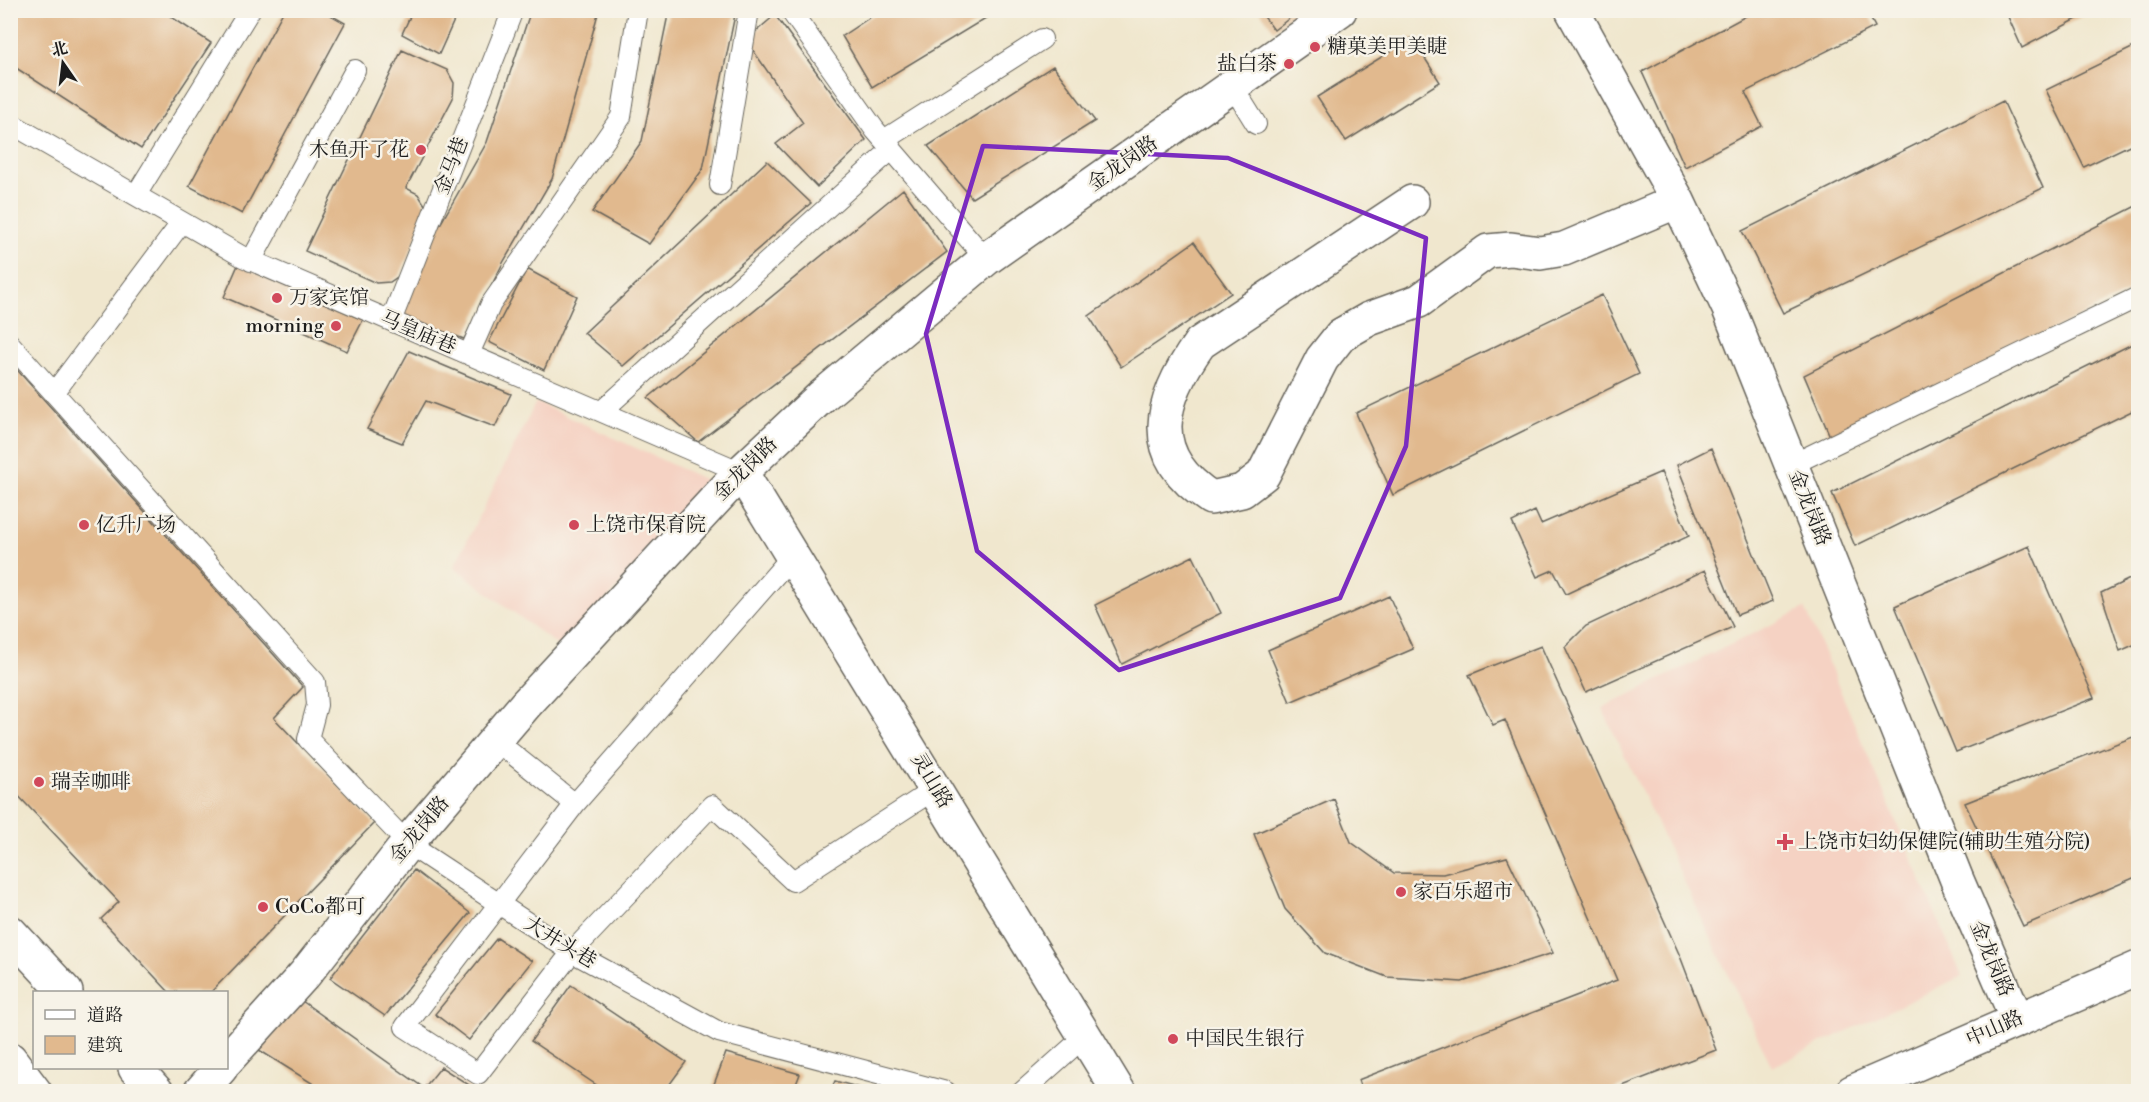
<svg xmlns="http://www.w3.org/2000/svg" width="2149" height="1102" viewBox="0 0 2149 1102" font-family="'Libre Bodoni','Noto Serif SC',serif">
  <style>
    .built { fill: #f5d2c3 }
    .building { fill: #e1b98e }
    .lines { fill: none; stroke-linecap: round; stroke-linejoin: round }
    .service-casing { stroke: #66635a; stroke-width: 22 }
    .minor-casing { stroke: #66635a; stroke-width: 36 }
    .tertiary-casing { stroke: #66635a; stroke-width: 36 }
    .secondary-casing { stroke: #66635a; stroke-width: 36 }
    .service { stroke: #fff; stroke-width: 20 }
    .minor { stroke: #fff; stroke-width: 33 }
    .tertiary { stroke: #fff; stroke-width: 33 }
    .secondary { stroke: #fff; stroke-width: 33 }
    .marked { fill: none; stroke: #7b2cbf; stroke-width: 4.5; stroke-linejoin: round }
    .poi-dot { fill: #d1495b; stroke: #f7f3e8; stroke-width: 2 }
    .labels { text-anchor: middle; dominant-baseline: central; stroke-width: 5; stroke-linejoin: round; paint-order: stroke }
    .poi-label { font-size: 20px; fill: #1c1c1c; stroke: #f7f3e8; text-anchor: start }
    .street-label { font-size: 20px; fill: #1c1c1c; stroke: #f7f3e8 }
  </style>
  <rect width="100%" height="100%" fill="#f7f3e8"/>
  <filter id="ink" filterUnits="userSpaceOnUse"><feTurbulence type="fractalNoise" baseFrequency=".0167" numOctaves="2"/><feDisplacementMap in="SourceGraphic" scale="12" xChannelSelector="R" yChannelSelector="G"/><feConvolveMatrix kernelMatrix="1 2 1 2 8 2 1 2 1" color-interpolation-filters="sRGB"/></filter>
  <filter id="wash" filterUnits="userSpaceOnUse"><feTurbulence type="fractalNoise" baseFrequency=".008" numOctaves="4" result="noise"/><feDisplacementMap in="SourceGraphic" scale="24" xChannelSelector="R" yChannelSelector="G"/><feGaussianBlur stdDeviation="1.35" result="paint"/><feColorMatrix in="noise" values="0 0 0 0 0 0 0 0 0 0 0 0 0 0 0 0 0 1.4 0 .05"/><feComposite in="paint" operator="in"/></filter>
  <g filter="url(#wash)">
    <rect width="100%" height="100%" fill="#f0e7ce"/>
    <path class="built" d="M536,402L712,483L562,649L454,567Z
      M1805,608L1962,976L1772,1067L1602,708Z"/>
    <g id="blocks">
      <path class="building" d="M10,10H161L211,43L141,149L10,64Z
        M284,10H322L345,23L242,214L189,186Z
        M413,10H445L456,16L439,54L402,34Z
        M531,10H599L552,179L504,261L464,339L401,316L437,230L487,142Z
        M669,10H736L703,169L649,244L592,212L642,141Z
        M881,10H999L872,87L842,36Z
        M1259,10H1300L1274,30Z
        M1757,10H1866L1875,27L1745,92L1762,126L1685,167L1642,72Z
        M2005,10H2094L2022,48Z
        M775,15L866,140L817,187L776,144L803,123L746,40Z
        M1412,38L1440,82L1346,141L1317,97Z
        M2138,45V141L2084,167L2046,90Z
        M402,50L447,70L454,83L453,98L406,188L418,194L425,205V217L400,275L390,282L376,283L305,251Z
        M1053,66L1095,121L972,198L928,146Z
        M2003,101L2043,188L1783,313L1742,231Z
        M767,161L811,203L623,366L584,333Z
        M903,189L947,252L698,442L648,398Z
        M2138,205V287L1832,441L1804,375Z
        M1194,242L1231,293L1121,367L1089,316Z
        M238,265L363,320L347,351L224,297Z
        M527,269L577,296L544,370L489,342Z
        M1602,295L1639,374L1393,495L1356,413Z
        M2138,341V408L1855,546L1832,493Z
        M409,351L511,394L495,427L426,401L402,443L367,429Z
        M10,362L303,687L274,718L374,823L211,992H169L101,919L119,902L10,787Z
        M1711,448L1773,601L1737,615L1677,465Z
        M1661,472L1689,536L1566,594L1553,570L1537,577L1512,522L1535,511L1541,524Z
        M2029,546L2094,698L1956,752L1895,606Z
        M1193,556L1221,613L1122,664L1095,605Z
        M1705,570L1733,627L1586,692L1565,647L1586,626Z
        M2138,575V643L2120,651L2101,593Z
        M1389,596L1413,649L1290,702L1268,650Z
        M1541,646L1680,956L1716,1050L1607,1092H1362L1358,1080L1617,980L1505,720L1493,725L1469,675Z
        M2138,735V876L2023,926L1965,803Z
        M1334,799L1351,842L1394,873L1443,874L1507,857L1553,953L1462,982L1387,977L1325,953L1285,909L1254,834Z
        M414,870L470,913L385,1016L330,978Z
        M497,938L532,961L469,1040L435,1014Z
        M571,985L686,1062L664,1092H607L531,1041Z
        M302,1001L424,1088L441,1067L480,1092H326L259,1050Z
        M726,1053L800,1074L793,1092H711Z
        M835,1081L872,1091V1092H830Z"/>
    </g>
  </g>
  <g filter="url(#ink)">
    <use href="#blocks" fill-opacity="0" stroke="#66635a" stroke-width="1.5"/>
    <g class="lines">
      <g class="service-casing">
        <path id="service" d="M790,10L875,130L986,259
          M1233,87L1256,124
          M10,123L243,257L741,472
          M884,140L1042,39
          M720,185L749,10
          M136,195L250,10
          M182,222L54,393L315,682L317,705L308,739L408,844L572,952L719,1032L946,1092
          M251,261L355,70
          M391,321L513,10
          M10,344L54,393
          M469,354L491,304L621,117L638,10
          M602,411L892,149
          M1791,465L2138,297
          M495,740L575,804L793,555
          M575,804L405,1027L478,1074L572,952L712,805L793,881L935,789
          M1022,1092L1085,1036"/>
      </g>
      <g class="minor-casing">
        <path id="minor" d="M1572,10L1678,201L1729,309L1957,880L2017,1019
          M1412,202L1200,343C1159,400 1144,455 1211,498L1242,491L1263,475L1322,359L1341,335L1369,319L1419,301L1488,251L1511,249L1540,253L1564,249L1678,201
          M741,472L1119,1092
          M226,1061L305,974L415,834L526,704L741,472L821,397L986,259L1340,10
          M200,1092L221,1068"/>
      </g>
      <g class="tertiary-casing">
        <path id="tertiary" d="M1852,1092L2138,968"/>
      </g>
      <g class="secondary-casing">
        <path id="secondary" d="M10,932L66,992
          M10,1059L35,1092
          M135,1068L157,1092"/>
      </g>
      <use href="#service" class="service"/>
      <use href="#minor" class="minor"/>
      <use href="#tertiary" class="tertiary"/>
      <use href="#secondary" class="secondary"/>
    </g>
  </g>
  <path class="marked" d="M983,146L1228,158L1426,238L1406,446L1340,598L1119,670L977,551L926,334Z"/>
  <g class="poi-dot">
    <circle cx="1315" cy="47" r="6"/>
    <circle cx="1289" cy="64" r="6"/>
    <circle cx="421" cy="150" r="6"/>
    <circle cx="277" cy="298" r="6"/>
    <circle cx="336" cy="326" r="6"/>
    <circle cx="84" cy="525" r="6"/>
    <circle cx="574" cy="525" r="6"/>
    <circle cx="39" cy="782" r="6"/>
    <path d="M1782 833h6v6h6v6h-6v6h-6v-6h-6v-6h6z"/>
    <circle cx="1401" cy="892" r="6"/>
    <circle cx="263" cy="907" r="6"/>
    <circle cx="1173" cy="1039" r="6"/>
  </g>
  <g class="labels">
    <g class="poi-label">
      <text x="1327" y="47">糖菓美甲美睫</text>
      <text x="1277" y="64" text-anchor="end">盐白茶</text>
      <text x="409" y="150" text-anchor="end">木鱼开了花</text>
      <text x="289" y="298">万家宾馆</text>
      <text x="324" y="326" text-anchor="end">morning</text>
      <text x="96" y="525">亿升广场</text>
      <text x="586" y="525">上饶市保育院</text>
      <text x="51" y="782">瑞幸咖啡</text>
      <text x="1798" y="842">上饶市妇幼保健院(辅助生殖分院)</text>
      <text x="1413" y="892">家百乐超市</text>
      <text x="275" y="907">CoCo都可</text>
      <text x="1185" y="1039">中国民生银行</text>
    </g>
    <g class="street-label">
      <text transform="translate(1123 164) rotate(-35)">金龙岗路</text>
      <text transform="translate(452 166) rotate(-69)">金马巷</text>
      <text transform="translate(418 333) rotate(23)">马皇庙巷</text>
      <text transform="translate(746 469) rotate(-45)">金龙岗路</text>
      <text transform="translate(1809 508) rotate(68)">金龙岗路</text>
      <text transform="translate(931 781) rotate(59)">灵山路</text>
      <text transform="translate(420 830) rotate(-50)">金龙岗路</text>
      <text transform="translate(560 943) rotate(31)">大井头巷</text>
      <text transform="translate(1991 959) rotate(67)">金龙岗路</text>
      <text transform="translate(1995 1029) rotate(-24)">中山路</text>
    </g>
  </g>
  <rect width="2149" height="1102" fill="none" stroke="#f7f3e8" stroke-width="36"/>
  <rect x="33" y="991" width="195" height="78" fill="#f7f3e8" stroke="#9f9d96" stroke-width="1.5"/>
  <rect x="45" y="1010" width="30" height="9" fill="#ffffff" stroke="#9f9d96" stroke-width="1.5"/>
  <text x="87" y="1021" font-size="18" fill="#1c1c1c">道路</text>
  <rect x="45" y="1036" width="30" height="18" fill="#e1b98e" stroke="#9f9d96" stroke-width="1.5"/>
  <text x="87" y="1051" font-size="18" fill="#1c1c1c">建筑</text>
  <g transform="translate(63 63) rotate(346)" stroke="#f7f3e8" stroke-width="4.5" paint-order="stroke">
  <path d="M0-4.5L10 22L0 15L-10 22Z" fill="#1c1c1c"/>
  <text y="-9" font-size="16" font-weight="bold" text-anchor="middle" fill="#1c1c1c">北</text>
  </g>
</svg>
